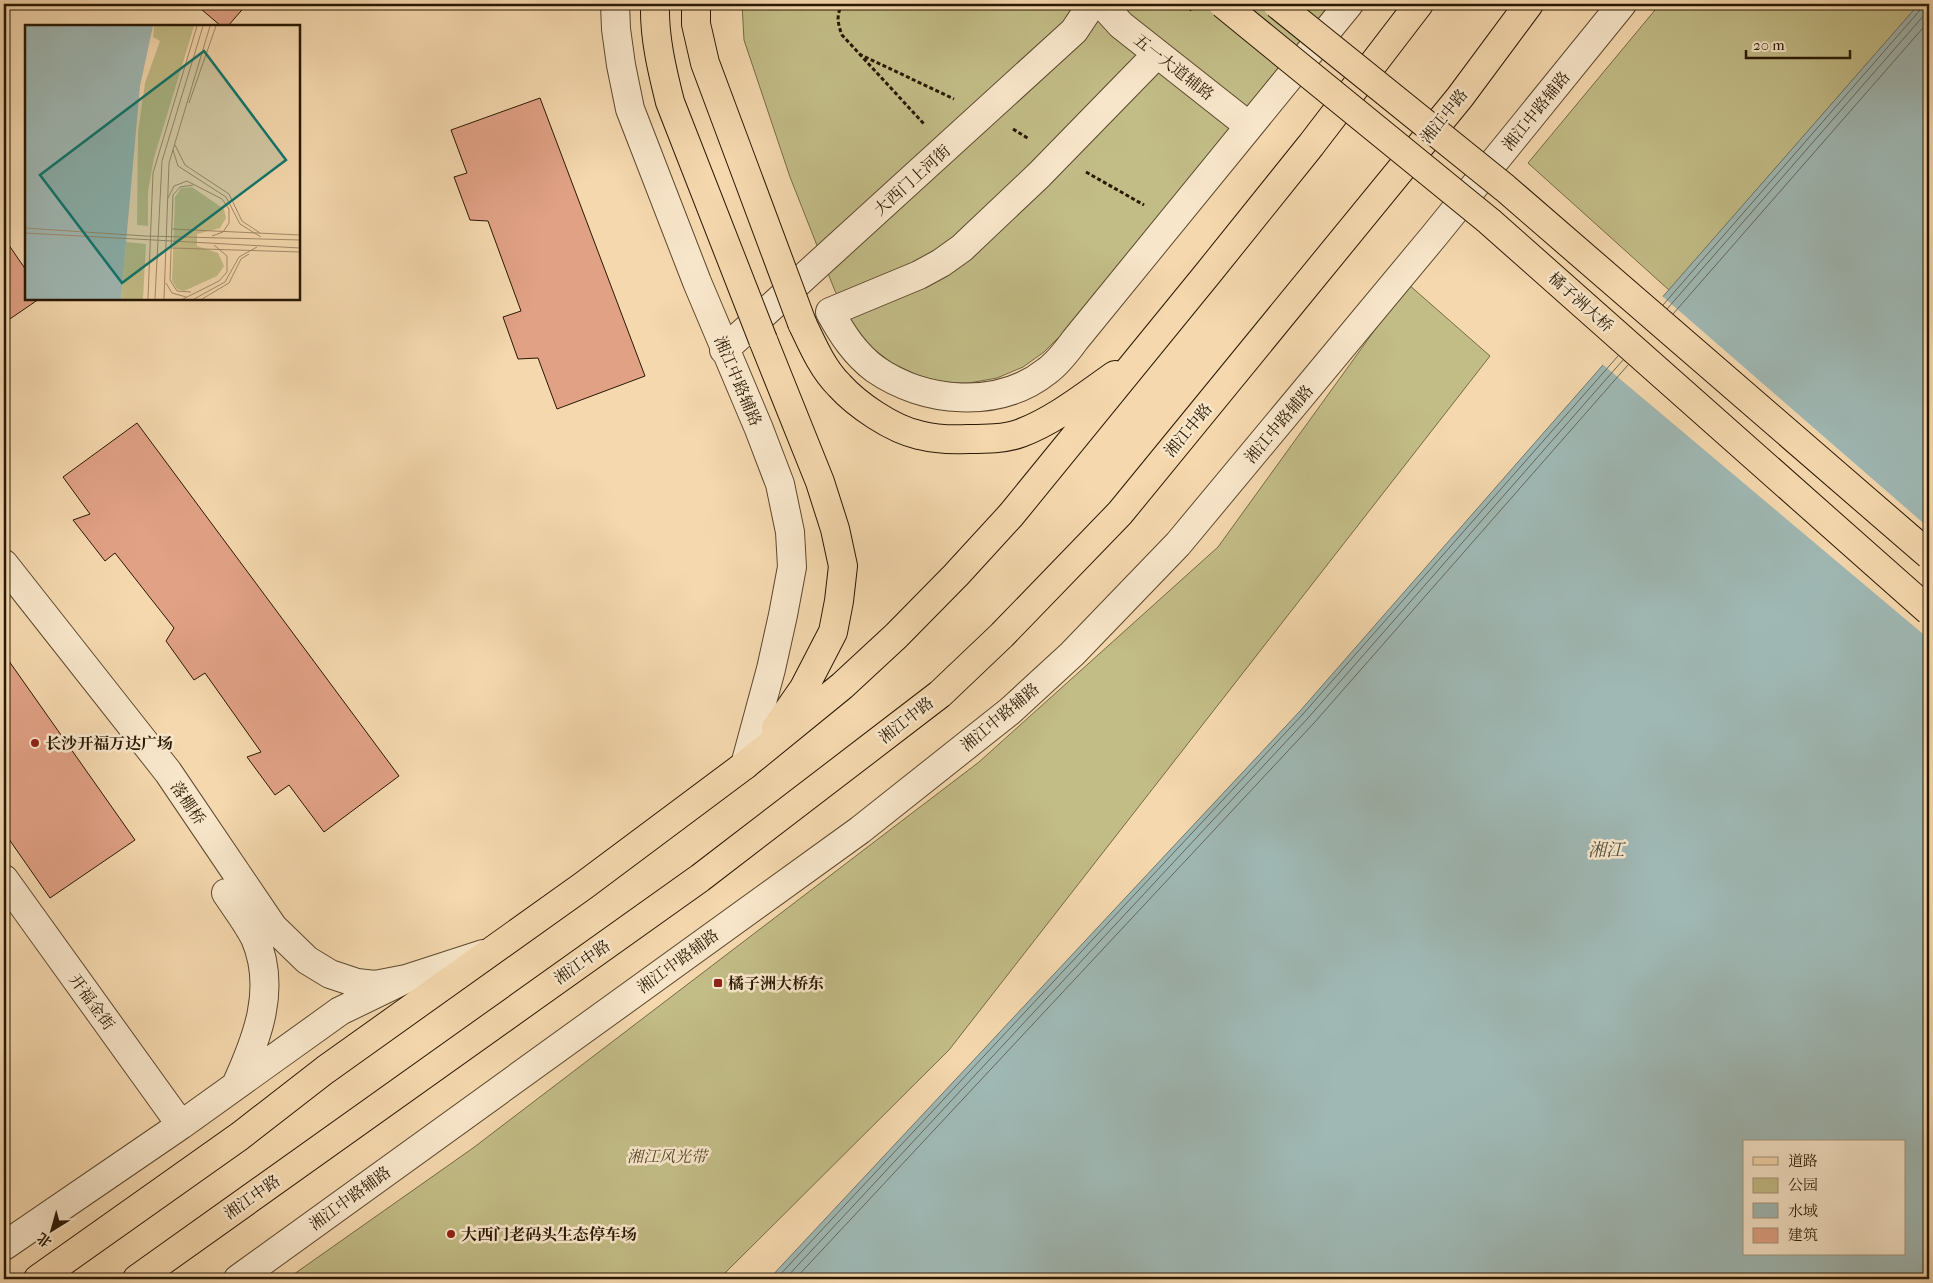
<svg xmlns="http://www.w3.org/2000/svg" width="1933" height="1283" viewBox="0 0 1933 1283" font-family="'IM FELL French Canon','Noto Serif SC',serif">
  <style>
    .green { fill: #c2bc86; stroke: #766a44 }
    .water { fill: #9fb8b4; stroke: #70786d; fill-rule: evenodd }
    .pier { fill: #f5d8ae }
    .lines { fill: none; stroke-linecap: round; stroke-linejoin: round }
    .shore { stroke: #64685c; stroke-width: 1 }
    .building { fill: #e1a185; stroke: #291803 }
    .minor-casing { stroke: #5c482e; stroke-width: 30 }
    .major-casing { stroke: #291803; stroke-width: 30 }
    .path { stroke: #291803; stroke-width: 3; stroke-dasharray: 4 2.5; stroke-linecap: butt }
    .minor { stroke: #f8e6ca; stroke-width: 28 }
    .major { stroke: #f5d8ae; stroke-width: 28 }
    .major-bridge-casing { stroke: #291803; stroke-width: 30; stroke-linecap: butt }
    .path-bridge { stroke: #291803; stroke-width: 3; stroke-dasharray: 4 2.5; stroke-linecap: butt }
    .major-bridge { stroke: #f5d8ae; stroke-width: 28 }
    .poi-dot { fill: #8f2418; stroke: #f8e6ca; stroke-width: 2 }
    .labels { text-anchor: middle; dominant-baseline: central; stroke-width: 5; stroke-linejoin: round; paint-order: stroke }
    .street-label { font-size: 16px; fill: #291803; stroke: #f8e6ca }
    .poi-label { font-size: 16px; font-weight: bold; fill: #291803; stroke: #f8e6ca; text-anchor: start }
    .park-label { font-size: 16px; font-style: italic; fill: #57492a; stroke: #f8e6ca }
    .water-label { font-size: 18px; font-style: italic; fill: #525041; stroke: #f8e6ca }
    .inset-road { fill: none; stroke: #a38b6a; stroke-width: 1 }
    .view { fill: #0f766e; fill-opacity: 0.15; stroke: #0f766e; stroke-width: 2.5 }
    .inset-edge { fill: none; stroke: #291803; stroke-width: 2.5 }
  </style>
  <rect width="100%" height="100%" fill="#f5d8ae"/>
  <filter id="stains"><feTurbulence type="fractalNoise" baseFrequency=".004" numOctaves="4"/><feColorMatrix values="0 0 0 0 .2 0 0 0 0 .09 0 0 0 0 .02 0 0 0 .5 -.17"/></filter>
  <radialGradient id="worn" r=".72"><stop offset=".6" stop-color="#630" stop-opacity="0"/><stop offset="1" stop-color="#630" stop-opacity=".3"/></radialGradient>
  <path class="green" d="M742,4H1330L1067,329L1044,352L1023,367L997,378L969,383H943L917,375L892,363L871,347L854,326L835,291L790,177L744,40Z
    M1660,4H1919L1669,290L1528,163Z
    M1408,284L1490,356L949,1050L719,1279H287L473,1148L979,762L1218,547Z"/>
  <path class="water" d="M1919,4H1929V1279H769L1300,711ZM1744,1142H1904V1254H1744Z"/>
  <path class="pier" d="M1661,295L1929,528V639L1601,363Z"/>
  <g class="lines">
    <path class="shore" d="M1663,305L1921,9L1923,4
      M1667,309L1926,13L1929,4
      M1673,314L1929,21
      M776,1279L1303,714L1618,356
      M785,1279L1308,718L1623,360
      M795,1279L1314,723L1628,365"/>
  </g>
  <path class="building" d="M195,4H247L228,26H221Z
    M540,98L645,376L557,409L538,358L518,359L503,317L521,311L488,221L470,220L454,177L467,173L451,130Z
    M4,238L26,270V299H39L4,323Z
    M137,423L399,776L324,832L289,785L275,795L247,757L261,752L205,673L194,680L166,641L174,628L115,553L105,561L73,520L90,514L63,477Z
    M4,654L135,840L50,898L4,832Z"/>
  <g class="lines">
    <g class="minor-casing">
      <path id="minor" d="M615,4L616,29L621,65L630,109L697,282L759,429L780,484L790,532L792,567L783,615L771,669L745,765
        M1102,4L1121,25L1249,126
        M1157,54L1039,175L962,248L941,263L919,275L830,312C842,334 855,354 875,369C924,403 998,410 1047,371C1058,363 1067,351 1075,340L1349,4
        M724,350L1074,31L1092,4
        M4,564L168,772L273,927L307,960L330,974L357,983L375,985L406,979
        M4,879L181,1125
        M226,893C236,908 247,922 255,938C277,989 257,1039 236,1085
        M4,1246L181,1125L340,1011L406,979L483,954
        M238,1279L860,830L1010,711L1072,654L1178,544L1434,236L1622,4"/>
    </g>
    <g class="major-casing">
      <path id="major" d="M802,323C812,344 822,368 839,385C857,405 892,429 919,435C935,439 952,440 968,439C985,439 1005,439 1021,433C1055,420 1085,396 1115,375
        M763,340L820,482L835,529L843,566L839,601L833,632L804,688L776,728
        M38,1279L240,1136L325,1070L583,886L745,765L842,686L896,636L956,575L1011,515L1209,272L1311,145L1419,4
        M137,1279L700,878L940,694L1002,635L1120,513L1460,97L1529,4"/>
    </g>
    <path class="path" d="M844,4C835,12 838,25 842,35L924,124
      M859,54L954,99
      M1013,129L1029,139
      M1086,172L1144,205"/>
    <use href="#minor" class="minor"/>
    <use href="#major" class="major"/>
    <g class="major-bridge-casing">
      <path id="major-bridge" d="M655,4C654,37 662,70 670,102L763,340
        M696,4V24L705,63L802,323
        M1223,4L1489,221L1929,611
        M1277,4L1505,188L1929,555"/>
    </g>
    <path class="path-bridge" d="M1183,4L1193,11"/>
    <use href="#major-bridge" class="major-bridge"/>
  </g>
  <g class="poi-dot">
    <circle cx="35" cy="743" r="5"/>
    <rect x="713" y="978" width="10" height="10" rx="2.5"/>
    <circle cx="451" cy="1234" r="5"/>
  </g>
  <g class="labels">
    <g class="street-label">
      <text transform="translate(1174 67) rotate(38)">五一大道辅路</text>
      <text transform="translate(1536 111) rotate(-51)">湘江中路辅路</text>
      <text transform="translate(1444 116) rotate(-51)">湘江中路</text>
      <text transform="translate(912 180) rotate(-42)">大西门上河街</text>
      <text transform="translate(1581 302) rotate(42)">橘子洲大桥</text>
      <text transform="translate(738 381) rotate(67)">湘江中路辅路</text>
      <text transform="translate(1279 424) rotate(-50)">湘江中路辅路</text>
      <text transform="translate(1188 430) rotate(-50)">湘江中路</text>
      <text transform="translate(1000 717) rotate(-40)">湘江中路辅路</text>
      <text transform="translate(906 720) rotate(-38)">湘江中路</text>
      <text transform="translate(188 803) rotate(56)">落棚桥</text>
      <text transform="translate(678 961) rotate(-36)">湘江中路辅路</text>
      <text transform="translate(582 962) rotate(-35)">湘江中路</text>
      <text transform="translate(92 1002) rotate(54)">开福金街</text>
      <text transform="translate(252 1197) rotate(-35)">湘江中路</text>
      <text transform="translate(350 1198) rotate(-36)">湘江中路辅路</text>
    </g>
    <g class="poi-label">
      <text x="45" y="743">长沙开福万达广场</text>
      <text x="728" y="983">橘子洲大桥东</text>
      <text x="461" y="1234">大西门老码头生态停车场</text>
    </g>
    <g class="park-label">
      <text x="667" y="1156">湘江风光带</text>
    </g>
    <g class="water-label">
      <text x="1606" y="850">湘江</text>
    </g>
  </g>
  <g transform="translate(25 25)">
    <rect width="275" height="275" fill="#f5d8ae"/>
    <path d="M129,1H169L129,133L123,166V201L112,200L113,107L120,58L135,16L128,12ZM167,162L199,184L201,193L195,203L172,209V221L193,228L199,241L192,251L159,266L152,264L147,256L150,172L156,163ZM101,217L121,219L118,274H96Z" fill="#c2bc86"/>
    <path d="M0,1H128L115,61L96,274H0Z" fill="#9fb8b4"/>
    <path class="inset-road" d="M164,78L191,1M150,120L160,140L204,169L217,196L235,208M148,125L153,141L201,172L215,199L236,212M143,173L149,161L162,156L197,174L204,184V198L198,207L187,211M0,203L120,211L275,215M147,204L275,210M0,208L275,223M146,223L275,227M141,258L147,268L161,272M166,267L152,266L145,255L148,170L155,162L168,160M123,274L128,148L172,1M130,274L137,136L178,1M139,274L144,138L185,1M158,274L194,256L202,247V231L189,220M169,274L200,257L214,232L232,222M177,274L204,258L216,234L224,229"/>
    <path class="view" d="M179,26L261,135L97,258L15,150Z"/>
    <rect width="275" height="275" class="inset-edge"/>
  </g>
  <rect width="1933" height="1283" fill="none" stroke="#f5d8ae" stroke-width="20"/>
  <rect x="5" y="5" width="1923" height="1273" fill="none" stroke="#291803" stroke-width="2.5"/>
  <rect x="10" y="10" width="1913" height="1263" fill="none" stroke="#291803"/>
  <rect x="1743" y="1140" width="162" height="115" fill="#f8e6ca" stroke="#a5947a"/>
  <rect x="1753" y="1157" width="25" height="8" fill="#f5d8ae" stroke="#a5947a"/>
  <text x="1788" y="1166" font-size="15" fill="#291803">道路</text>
  <rect x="1753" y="1178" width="25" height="15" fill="#c2bc86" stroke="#a5947a"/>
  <text x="1788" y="1190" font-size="15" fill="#291803">公园</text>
  <rect x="1753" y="1203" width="25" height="15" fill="#9fb8b4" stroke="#a5947a"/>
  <text x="1788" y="1216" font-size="15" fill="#291803">水域</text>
  <rect x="1753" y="1228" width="25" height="15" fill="#e1a185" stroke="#a5947a"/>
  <text x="1788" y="1240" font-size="15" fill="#291803">建筑</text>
  <g transform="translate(52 1230) rotate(217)" stroke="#f8e6ca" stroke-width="4" paint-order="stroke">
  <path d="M0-4L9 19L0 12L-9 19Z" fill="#291803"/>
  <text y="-8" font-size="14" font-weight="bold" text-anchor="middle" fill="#291803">北</text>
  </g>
  <path d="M1746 50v8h104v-8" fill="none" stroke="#291803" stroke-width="2.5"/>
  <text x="1753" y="50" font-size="15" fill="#291803" stroke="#f8e6ca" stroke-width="4" paint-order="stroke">20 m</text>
  <rect width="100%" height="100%" filter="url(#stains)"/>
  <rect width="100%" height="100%" fill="url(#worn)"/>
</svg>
